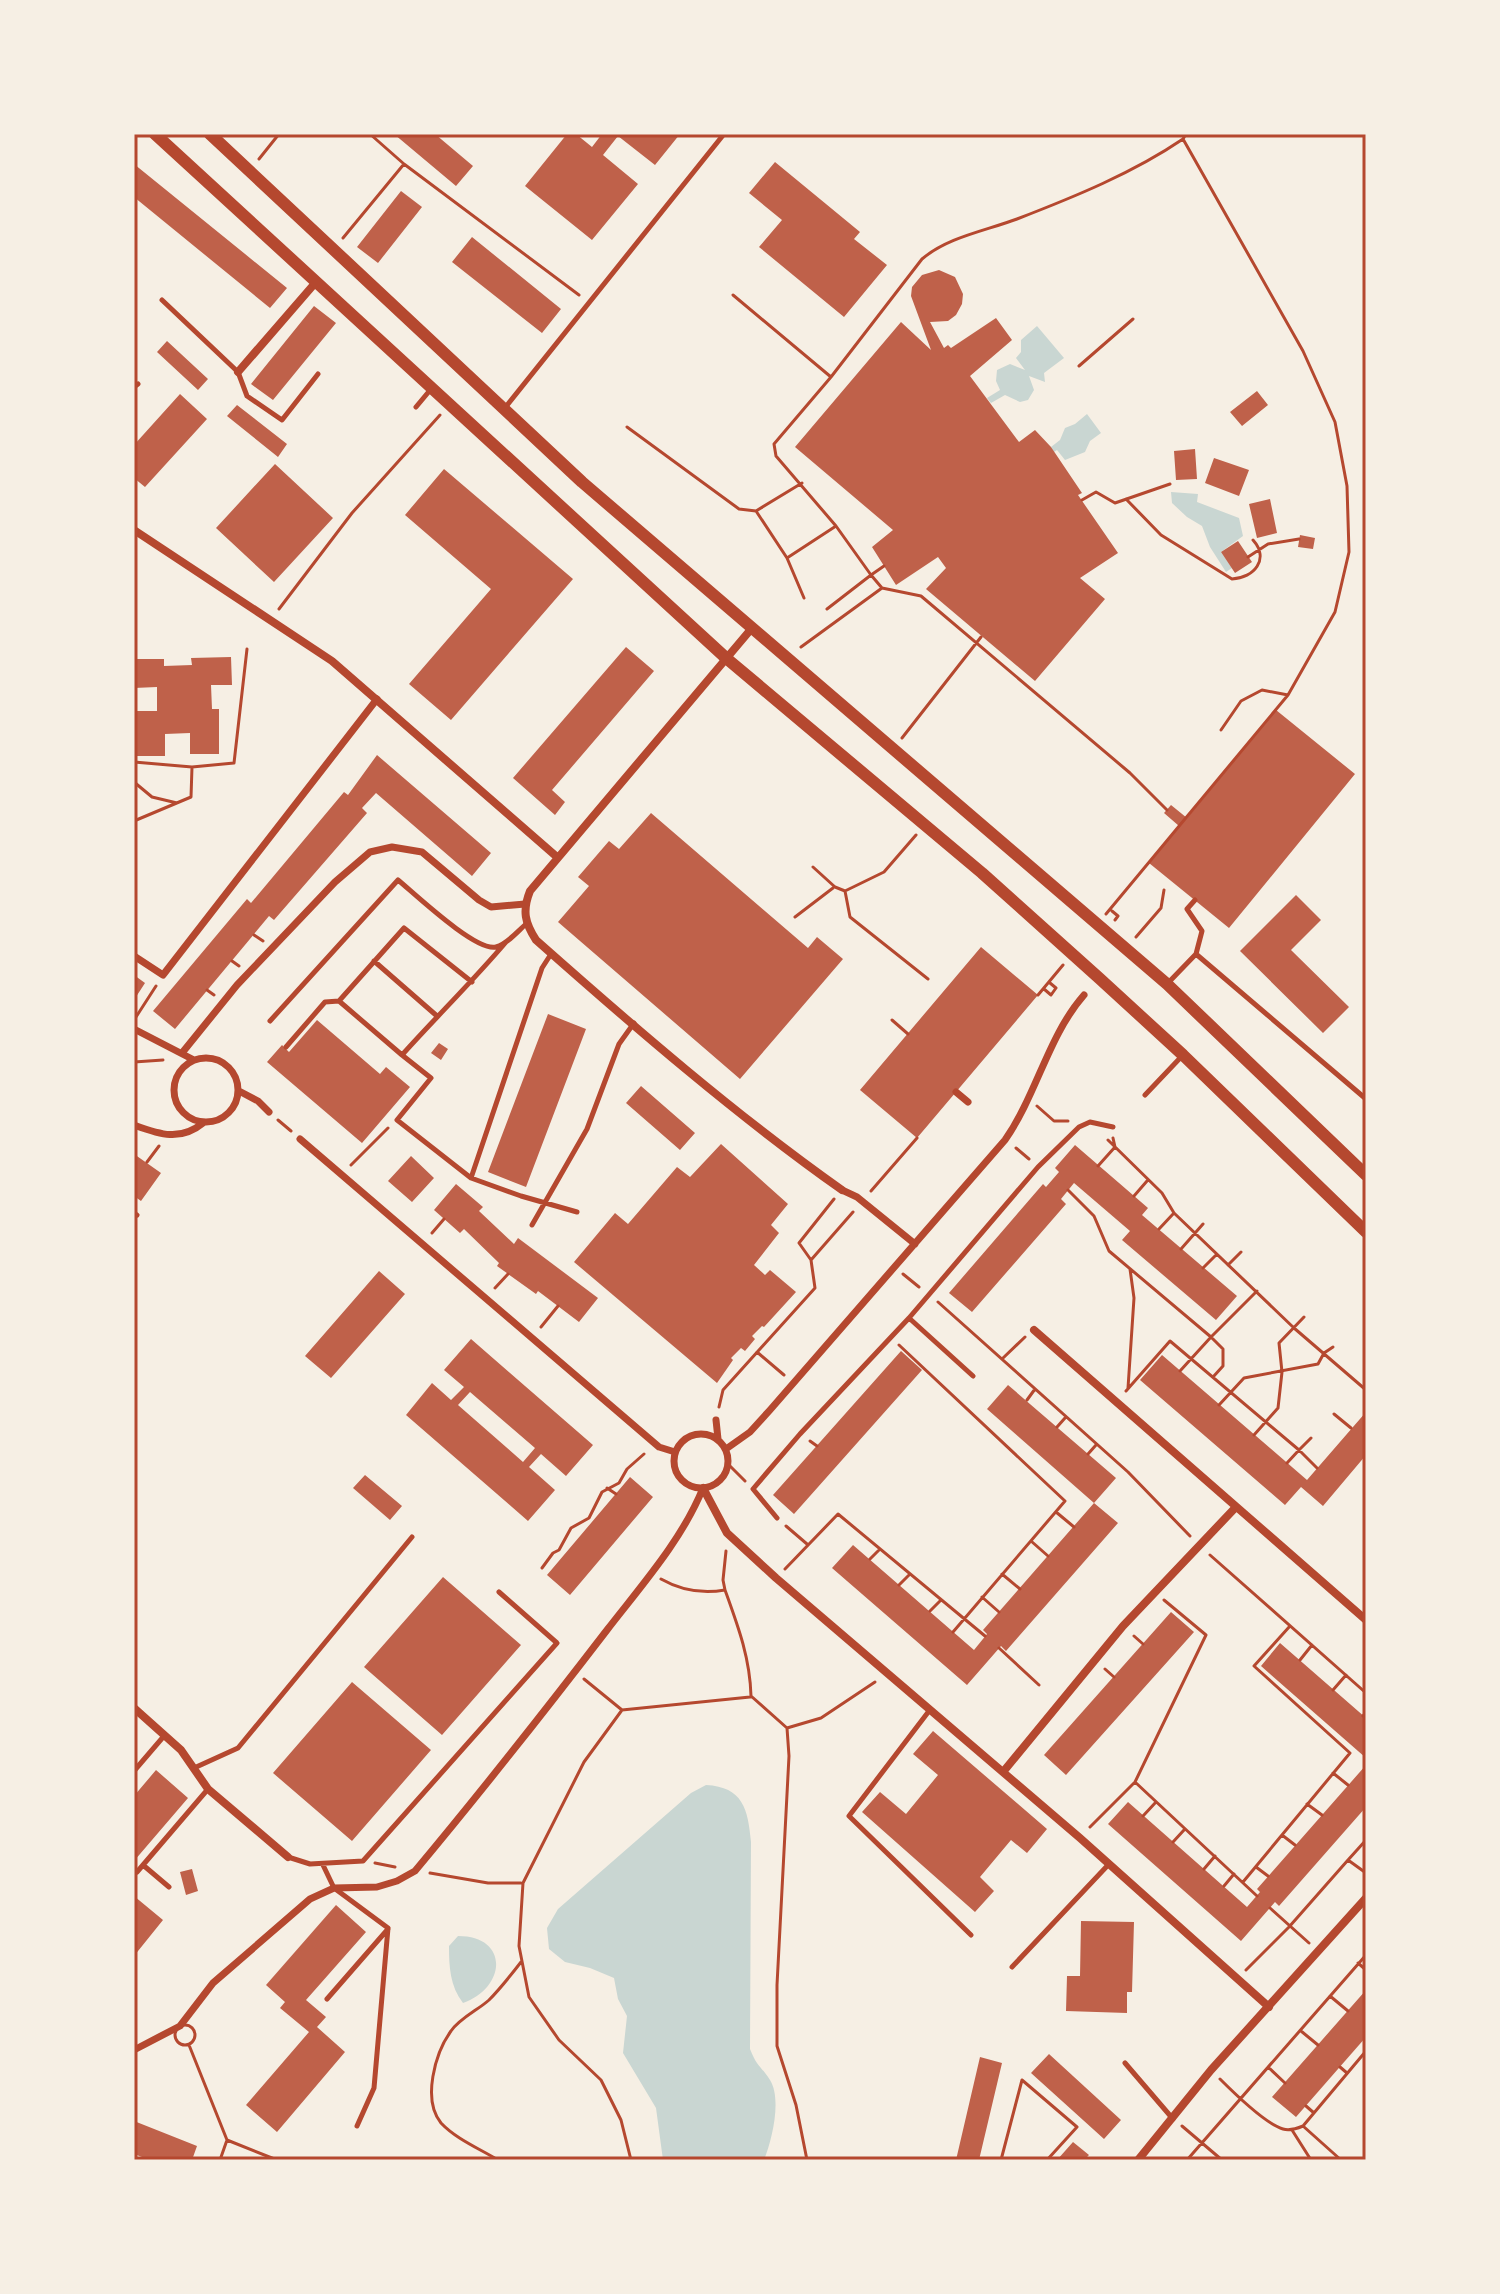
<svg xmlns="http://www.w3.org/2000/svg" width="1500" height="2294" viewBox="0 0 1500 2294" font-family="Karla,sans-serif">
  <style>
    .water { fill: #c9d6d2 }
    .building { fill: #bf614a; fill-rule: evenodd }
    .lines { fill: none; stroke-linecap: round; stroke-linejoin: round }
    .path { stroke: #b5482f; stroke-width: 3 }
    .service { stroke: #b5482f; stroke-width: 5 }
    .pedestrian { stroke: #b5482f; stroke-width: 7 }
    .minor { stroke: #b5482f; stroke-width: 8 }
    .tertiary { stroke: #b5482f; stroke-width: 12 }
    .neatline { fill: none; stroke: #b5482f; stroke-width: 3 }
  </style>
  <rect width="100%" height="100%" fill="#f6efe4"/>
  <path class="water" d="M1037,326L1064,358L1044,373L1045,382L1029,376L1034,390L1028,400L1020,402L1005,395L991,403L987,398L1000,390L996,381L997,370L1010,364L1025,370L1016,358L1021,352V340Z
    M1087,414L1101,433L1090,441L1085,452L1065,460L1057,450L1054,452L1051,447L1060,440L1065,428L1075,424Z
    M1171,492L1198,494L1197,502L1239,518L1243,536L1221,552L1232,568L1226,572L1210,547L1202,526L1187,517L1172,503Z
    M706,1785C743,1787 748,1809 751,1842L750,2049C757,2067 761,2066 770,2080C782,2099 772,2140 764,2160H663L656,2108L623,2053L627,2016L618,1999L614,1978L590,1968L565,1962L549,1949L547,1928L558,1909L691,1793Z
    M458,1936C509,1936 507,1987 463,2003C450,1986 449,1967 449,1946Z"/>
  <path class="building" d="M394,134H435L473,166L456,186Z
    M567,134H576L592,147L602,134H680L655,165L618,136L603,155L638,184L592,240L525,186Z
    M775,162L860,232L854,239L887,265L844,317L759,247L782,220L749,193Z
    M134,164L287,288L270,308L134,197Z
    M401,191L422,207L378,263L357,247Z
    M472,237L561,309L542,333L452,262Z
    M939,270L955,277L963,294L962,304L956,315L948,321L930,322L944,348L948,345L951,348L996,318L1012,340L970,376L1019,442L1035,430L1051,447L1082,493L1078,495L1118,553L1080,578L1105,599L1035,681L926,589L946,568L938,557L896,585L872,547L893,530L795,447L901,322L931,350L911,296L912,287L922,275Z
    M314,306L336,323L273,400L251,384Z
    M167,341L208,379L198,390L157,352Z
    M1257,391L1268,405L1242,426L1230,412Z
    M180,394L207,419L145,487L134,478V445Z
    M237,405L287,444L278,457L227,416Z
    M1195,449L1197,479L1176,480L1174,451Z
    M1214,458L1249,470L1239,496L1205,483Z
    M275,464L333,518L274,582L216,528Z
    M444,469L573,579L451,720L409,684L491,589L405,515Z
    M1270,499L1277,533L1257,538L1249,504Z
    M1300,535L1315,538L1313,549L1298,547Z
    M1238,541L1252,562L1235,573L1221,552Z
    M626,647L654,671L552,790L565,802L555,815L513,778Z
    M231,657L232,685H211L212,709H219V754H190V733L165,734V756H136L135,711H157V687L134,688V659H164V666L192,665L191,658Z
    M1276,710L1355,774L1229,928L1149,863L1179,826L1164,813L1171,805L1187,818Z
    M377,755L491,853L472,876L376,793L362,808L367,813L274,920L269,916L175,1029L153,1011L247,899L251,903L344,792L348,795Z
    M651,813L808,948L817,937L843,959L740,1079L558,922L589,886L578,877L609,841L619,849Z
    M1296,895L1321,920L1291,950L1349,1007L1323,1033L1240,951Z
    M981,947L1038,995L917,1138L860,1090Z
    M134,975L145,983L134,1000Z
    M548,1014L586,1029L526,1187L488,1172Z
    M317,1020L380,1074L386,1067L410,1087L362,1143L267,1062L282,1045L289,1052Z
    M439,1043L448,1049L441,1060L431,1053Z
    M641,1086L695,1133L680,1150L626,1103Z
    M721,1144L788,1204L771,1225L779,1233L754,1265L765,1275L770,1270L796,1292L764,1327L762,1326L752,1336L755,1339L745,1351L741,1348L731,1358L733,1360L717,1383L574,1262L615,1213L628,1224L677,1167L690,1177Z
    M1075,1145L1148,1208L1142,1215L1237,1296L1216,1320L1122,1240L1130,1231L1074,1183L1061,1199L1066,1204L972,1312L949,1293L1043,1184L1046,1187L1059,1172L1055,1168Z
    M134,1154L161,1173L141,1201L134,1196Z
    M411,1156L434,1178L412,1202L388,1181Z
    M456,1184L483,1207L479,1211L514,1244L518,1238L598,1298L579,1322L538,1291L536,1294L497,1266L499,1263L464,1229L460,1233L434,1210Z
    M379,1271L405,1294L331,1378L305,1356Z
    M471,1339L593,1445L566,1476L541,1454L529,1467L555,1490L528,1521L406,1415L432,1383L451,1400L464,1387L444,1370ZM470,1392L535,1448L523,1462L458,1405Z
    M901,1351L922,1370L794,1514L773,1495Z
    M1162,1355L1307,1480L1366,1412V1455L1323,1506L1301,1487L1285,1505L1140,1380Z
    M1008,1385L1116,1478L1094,1503L987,1409Z
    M365,1475L402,1506L390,1520L353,1488Z
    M630,1477L653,1497L570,1595L547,1575Z
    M1094,1503L1118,1523L1006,1651L1001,1646L967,1685L832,1568L853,1545L974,1650L987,1634L983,1630Z
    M443,1577L521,1645L442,1735L364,1667Z
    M1171,1612L1194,1632L1066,1775L1044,1755Z
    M1280,1643L1366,1718V1758L1261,1666Z
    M352,1682L431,1750L352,1841L273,1773Z
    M933,1731L1047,1829L1027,1853L1011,1840L980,1877L994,1891L975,1912L862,1812L880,1792L906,1814L938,1775L913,1754Z
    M1366,1765V1807L1279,1906L1275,1902L1241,1941L1108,1824L1128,1802L1247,1907L1260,1892L1257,1889Z
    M156,1770L188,1798L134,1861V1796Z
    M192,1869L198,1891L186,1895L180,1872Z
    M134,1896L163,1920L134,1956Z
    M336,1905L366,1932L306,2000L326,2017L317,2027L345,2052L277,2132L246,2105L309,2032L280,2008L285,2002L266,1985Z
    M1081,1921L1134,1922L1132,1992H1127V2013L1066,2011L1067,1976H1080Z
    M1366,1990V2037L1296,2117L1272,2097Z
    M1049,2054L1121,2120L1104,2139L1031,2073Z
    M980,2057L1002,2063L979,2160H956Z
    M134,2121L197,2146L192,2160H150L134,2154Z
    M1073,2142L1089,2155L1084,2160H1057Z"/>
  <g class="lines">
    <path class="path" d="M370,134L404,164L579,295
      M1183,139L1303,351L1335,422L1347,486L1349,552L1335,612L1288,695L1262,690L1241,701L1221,730
      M259,159L279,134
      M343,238L404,164
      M733,295L831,377
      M1079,366L1133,319
      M627,427L739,509L756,511
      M802,483L756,511L787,558L804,598
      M1126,499L1161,535L1232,579C1254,578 1270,559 1253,540
      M1082,500L1096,492L1115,503L1170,484
      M1248,557L1268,544L1299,539
      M787,558L836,526
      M884,566L871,575L882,588L921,596L1130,773L1167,810
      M279,609L352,513L440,415
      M827,609L871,575L836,526L776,456L774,444L831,377L922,259C948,237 985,231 1017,219C1074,197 1133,173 1183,139L1186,134
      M801,647L882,588
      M902,738L981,637
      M134,762L192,767L234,763L247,649
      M134,782L152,797L177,803
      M134,821L191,797L192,767
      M813,867L835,887L845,891L850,917L928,979
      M845,891L884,872L916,835
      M1112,911L1118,916L1115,920
      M1106,914L1288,695
      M795,917L833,888
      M254,935L263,941
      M1136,937L1161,908L1164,890
      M232,961L239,966
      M1044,989L1051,995L1056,988L1050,983
      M207,990L214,995
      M1038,995L1063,965
      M136,1017L156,986
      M892,1020L908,1034
      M134,1062L163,1060
      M1037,1106L1054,1121H1068
      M278,1120L291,1131
      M1108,1140L1162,1193L1174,1213L1294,1328L1366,1390
      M1016,1148L1029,1159
      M147,1162L159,1146
      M351,1165L388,1128
      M1098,1166L1115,1147L1113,1138
      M1068,1190L1094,1216L1109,1251L1211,1337L1180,1371
      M871,1191L917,1138
      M1134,1196L1147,1181
      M1159,1229L1174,1213
      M432,1233L444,1219
      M1181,1249L1203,1224
      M811,1260L853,1212
      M1228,1265L1241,1252
      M1203,1268L1217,1254
      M903,1274L919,1287
      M495,1288L508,1274
      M938,1302L1128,1472L1190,1536
      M541,1327L558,1306
      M899,1345L1065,1501L953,1632
      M757,1352L784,1375
      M1002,1359L1025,1337
      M1213,1377L1223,1366V1349L1211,1337L1257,1291
      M1128,1388L1134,1298L1130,1269
      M1126,1391L1170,1341L1299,1450L1311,1438
      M1027,1400L1035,1389
      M1219,1405L1244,1378L1318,1364L1324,1353L1333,1347
      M719,1407L723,1390L815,1288L811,1260L799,1243L834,1199
      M1334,1414L1351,1428
      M1057,1427L1065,1418
      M1254,1435L1278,1408L1282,1372L1279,1343L1304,1317
      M810,1441L817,1446
      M1088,1454L1096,1445
      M1287,1463L1299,1450L1317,1468
      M728,1464L745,1481
      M607,1488L616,1494
      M1056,1512L1074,1527
      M786,1526L807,1544
      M1031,1541L1048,1556
      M1210,1555L1366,1693
      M870,1559L880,1549
      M542,1568L553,1553L559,1550L571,1528L589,1518L602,1492L619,1483L627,1469L644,1454
      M785,1569L838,1514L985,1636
      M1002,1574L1020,1589
      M661,1579C682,1591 702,1594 725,1590C738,1626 750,1658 751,1696L787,1728L789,1756L777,1985V2046L796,2105L807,2160
      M899,1585L910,1574
      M725,1590L723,1580L726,1551
      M982,1597L999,1612
      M930,1611L941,1600
      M1134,1636L1143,1644
      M999,1648L1039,1685
      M1300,1660L1312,1645
      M1105,1669L1114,1677
      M584,1679L622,1710L584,1762L523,1883L519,1946L529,1997L559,2040L601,2080L621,2120L631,2160
      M1333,1690L1346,1675
      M622,1710L750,1697
      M1363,1716L1366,1712
      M787,1728L821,1718L875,1682
      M1333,1773L1348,1785
      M1135,1782L1257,1896
      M1307,1804L1322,1815
      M1143,1816L1156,1802
      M1090,1827L1135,1782L1206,1635L1164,1600
      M1282,1835L1295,1845
      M1173,1842L1184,1830
      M1348,1860L1366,1840
      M375,1863L395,1867
      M1256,1867L1268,1876
      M1204,1869L1215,1856
      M430,1873L488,1883H521
      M1243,1882L1350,1753L1254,1666L1290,1626
      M1224,1886L1234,1874
      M1270,1908L1309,1943
      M1358,1963L1366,1970
      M1246,1970L1289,1927L1348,1860L1366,1873
      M1330,1996L1348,2011
      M175 2035a10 10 0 1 1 20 0a10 10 0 1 1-20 0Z
      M1301,2031L1318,2045
      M189,2045L227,2140L277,2160
      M1268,2067L1285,2083
      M1340,2067L1347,2073
      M1220,2079C1233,2092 1266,2124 1283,2129C1290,2131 1296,2129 1303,2126L1366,2051
      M1306,2106L1314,2113
      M1182,2126L1222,2160
      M1303,2126L1341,2160
      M1292,2130L1311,2160
      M220,2160L227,2140
      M498,2160C480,2149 456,2139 441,2123C422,2100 435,2053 451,2031C460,2018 478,2010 489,2000C501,1988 511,1975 521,1962
      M1001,2160L1022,2080L1077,2127L1047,2160
      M1187,2160L1366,1955"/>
    <path class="service" d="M162,300L238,372L247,396L282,420L318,374
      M134,387L138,384
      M416,407L431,389
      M504,409L724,134
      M506,942C473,981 436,1017 402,1055L431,1078L397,1120L471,1178L521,1196L577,1212
      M1196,954L1366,1099
      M374,961L437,1016
      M1168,983L1196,954L1202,931L1187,909L1195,900
      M339,1001L402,1055
      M270,1021L398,880C415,894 476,952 496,947C507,944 517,932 526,924
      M286,1047L325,1002L339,1001L404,928L472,982
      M1145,1095L1182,1056
      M471,1178L542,968L551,954
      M134,1213L137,1215
      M532,1225L587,1129L619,1044L634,1023
      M909,1318L1038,1167L1079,1127L1090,1122L1113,1127
      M777,1518L753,1489L800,1434L909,1318L973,1376
      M929,1711L849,1816L971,1935
      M194,1768L238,1748L412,1537
      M134,1771L164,1736
      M288,1857L310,1864L363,1861L557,1643L499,1592
      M143,1865L169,1887
      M323,1865L334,1888L388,1928
      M137,1872L208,1789
      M1012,1967L1109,1864
      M327,1999L388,1929
      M1125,2063L1173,2119
      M357,2126L374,2088L388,1928"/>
    <path class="pedestrian" d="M134,956L163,975L377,699
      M134,1029L194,1060
      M182,1053L237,985L335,882L370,852L392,847L422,852L479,900L491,907L525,904
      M174 1090a32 32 0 1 1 64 0a32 32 0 1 1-64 0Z
      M239,1091L258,1101L269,1112
      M956,1092L968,1102
      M134,1125C159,1134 180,1142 203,1123
      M300,1139L659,1447L675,1452
      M842,1190L857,1197L915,1244
      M716,1420L718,1439
      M674 1461a27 27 0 1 1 54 0a27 27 0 1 1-54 0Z
      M726,1449L750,1432L770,1410L1005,1140C1037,1094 1048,1036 1084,995
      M134,2050L180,2026L213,1983L310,1899L334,1888L377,1887L397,1881L415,1871C481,1792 544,1712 607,1630C641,1586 682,1540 703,1488"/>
    <path class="minor" d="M238,372L316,282
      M134,530L332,661L557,857
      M752,628L530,891C522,911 525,923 536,940C633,1026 737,1116 842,1190
      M1034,1330L1366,1620
      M703,1488L727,1533L776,1578L1080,1838L1269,2007
      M134,1708L181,1750L208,1789L288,1857
      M1003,1772L1123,1626L1235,1508
      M1138,2160L1211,2070L1366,1898"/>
    <path class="tertiary" d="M155,134L726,658L982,873L1099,978L1183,1055L1366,1232
      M210,134L582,482L1167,984L1366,1175"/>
  </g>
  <rect width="1500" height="2294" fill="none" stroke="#f6efe4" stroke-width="272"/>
  <rect x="136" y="136" width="1228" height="2022" class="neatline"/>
</svg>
